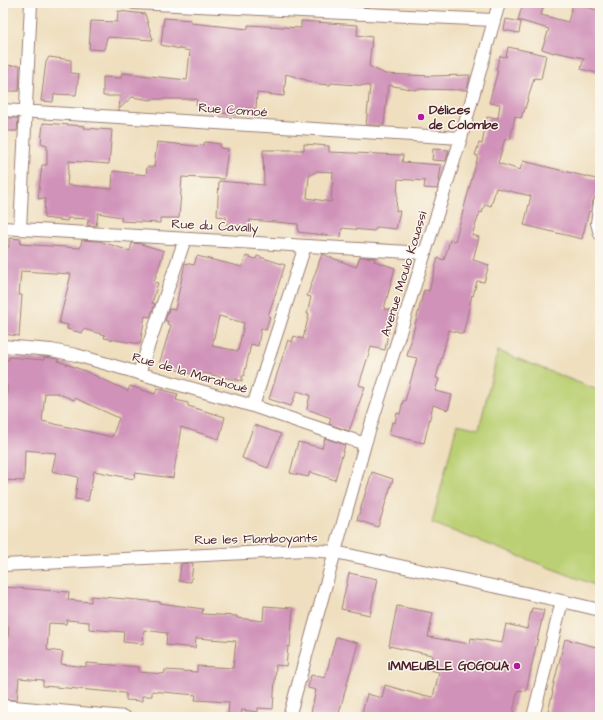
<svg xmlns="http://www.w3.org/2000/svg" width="603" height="720" viewBox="0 0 603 720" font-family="'Architects Daughter',sans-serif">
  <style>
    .green { fill: #bbd074; stroke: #827850 }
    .building { fill: #d092b9; fill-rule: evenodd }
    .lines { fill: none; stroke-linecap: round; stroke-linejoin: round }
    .street-casing { stroke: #9c7f75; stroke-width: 14 }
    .street { stroke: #fff; stroke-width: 12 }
    .poi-dot { fill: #b5179e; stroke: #fbf7ec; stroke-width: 1.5 }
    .labels { text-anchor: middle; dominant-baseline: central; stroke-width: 3; stroke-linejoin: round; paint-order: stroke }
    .street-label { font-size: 13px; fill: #4a1f2b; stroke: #fbf7ec }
    .poi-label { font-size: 13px; font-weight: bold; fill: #4a1f2b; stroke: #fbf7ec; text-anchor: start }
  </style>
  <rect width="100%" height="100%" fill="#fbf7ec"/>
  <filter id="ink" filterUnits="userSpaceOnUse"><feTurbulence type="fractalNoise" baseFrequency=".025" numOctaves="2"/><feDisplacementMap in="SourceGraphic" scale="8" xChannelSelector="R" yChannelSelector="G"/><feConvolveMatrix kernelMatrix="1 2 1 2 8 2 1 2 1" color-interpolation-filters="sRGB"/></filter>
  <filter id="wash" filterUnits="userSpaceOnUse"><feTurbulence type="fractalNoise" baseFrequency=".012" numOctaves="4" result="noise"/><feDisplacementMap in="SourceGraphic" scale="16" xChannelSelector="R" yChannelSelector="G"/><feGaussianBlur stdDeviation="0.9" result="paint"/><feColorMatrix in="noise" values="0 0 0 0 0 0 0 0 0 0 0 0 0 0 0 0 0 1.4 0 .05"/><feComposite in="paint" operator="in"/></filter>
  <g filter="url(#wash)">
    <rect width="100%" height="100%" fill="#efdfbf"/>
    <path class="green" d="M498,351L600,391V587L432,523L457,424L479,429Z"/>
    <g id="blocks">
      <path class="building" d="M523,3H544L541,15L568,22L573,3L600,11V74L581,69L584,58L554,52V53L542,49L549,29L518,20Z
        M118,11L145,14L153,40L107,37L104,50L89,49L91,21L117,22Z
        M164,18L191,20V23L248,29V25L301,28V21L358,25L357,35L372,37L369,66L385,74L431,76L470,75L468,86L467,90L416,89V90L388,85L384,125H366L370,86L331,83L330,85L319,84L286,74L284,96L257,93L256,109L239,108L238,113H224L205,111V105H196L197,99H151V100L132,97L119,109L120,96H103V77L121,78L122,73L187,80L190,51L161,45Z
        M506,19L521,22L519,33L504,30Z
        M508,47L546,55L541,79L534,78L524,112H523L521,118L515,116L510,140L505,139L498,163L520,170L523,161L600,180L596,196L593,201L591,212L589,211L582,239L524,225L531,196L496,188L491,206L485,204L482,213L480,212L472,235L479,237L473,260L489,265L484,282L477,281L473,296L472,295L463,334L449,330L436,378L439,379L435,391L452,395L448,410L433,405L424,443L389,435L392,422L395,423L397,413L400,414L403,401H405L417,358L407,356L424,290L429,291L438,258L444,260L450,240L455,241L478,156L475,155L479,143L482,144L487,117L498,118L500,104L489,103L498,70H496L500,56L506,57Z
        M49,57L71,60V73L79,74L76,95L54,94L53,102L41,101L46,62Z
        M20,65L19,91H3V66Z
        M3,118H18L17,131H3Z
        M43,123L85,126L84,128L112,130L109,164L69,161L67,185L112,189L113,171L146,175L147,167H154L157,142L195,146L204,145L205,142L220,144V148L228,149L224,179L182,177L179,218H160V223L121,221V217L98,213L96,226L87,225L89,219L68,218L67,221L44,218L45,198L38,199L42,165H47V145L41,143Z
        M304,144L329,146V152L403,155L402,162L441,165L439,182L437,189L424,188L425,181L398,179L396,211H400L396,229L377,227L374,231L342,228L341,237L298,232V224L250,220L249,226L226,224V217L217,216L219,181L264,185L263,150H304ZM317,171L333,172L331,202L307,198L309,176Z
        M433,149L449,150L446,161L432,160Z
        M9,238L21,239L20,244L80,248L82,240L99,241L130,251L132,243L141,244L164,251L154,282L158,283L152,303L155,304L150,317L145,316L140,344L104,338L105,335L83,329L82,333L67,329L68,325L59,323L71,274L21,271L19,295H22L19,336L3,334V246L9,247Z
        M322,254L356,267L360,257L375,258L374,261L395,268L384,309L392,310L385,350L371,347L359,385L365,387L349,431L329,424L331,418L307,409L310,395L297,391L291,406L269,399L288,340L292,342L294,336L303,339L309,314H307L311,297L307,296Z
        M197,256L242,267L246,256L256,259L257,256L285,265L268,316H270L266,330L261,328L258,346L251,344L244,376H242V381L203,373L202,377L159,365L171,325L167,324L168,321H165L169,309L175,310L185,263L194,265ZM219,316L244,323L238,351L212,346Z
        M9,357L44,360V357L59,359L58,361L85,371L128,391L130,386L155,394L157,388L178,394L176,400L188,403V406L225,417L219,439L181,427L173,478L135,473L134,479L94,471L88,501L75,499L78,477L52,471L56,453L25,450L24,481L3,480V413H5L7,389V385H3V359L9,360ZM45,393H57L74,400L75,398L119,418L112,437L42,421Z
        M254,425L281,434L268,468L242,458Z
        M325,438L345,445L335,480L310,472L308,477L290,473L298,442L322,448Z
        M372,472L393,479L378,527L357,520Z
        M193,563L191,582L179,581L181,564Z
        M349,573L377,579L370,615L341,609Z
        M3,587L69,592L68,600L91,602V596L160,602V603L203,609L202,614L237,616V618L263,621L264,606L293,608L290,647L288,646L286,666L276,665L273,709L258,708V712L242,710L241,715L228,714L229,702L195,700L196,695L152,691V696H142V701L126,700V694L124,693L43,686V680L19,678L17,700L3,699V679H4L9,626L3,625ZM67,620L89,622V629L124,632L123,642L143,644L144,630L167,633L166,645L195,648L196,638L236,641L233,668L197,666V672L165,670L164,674L139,672V667L86,663V667L61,664L63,652L47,650L49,623L66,624Z
        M397,606L433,613L428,637L470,644L471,638L502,643L506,624L527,629L532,608L544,610L526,691L518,690L512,717H361L367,694L382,698L385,685L423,696V695L433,697L439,672L429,670L432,655L389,646Z
        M336,637L358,643L338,717H310L316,690L308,688L311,675L325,678Z
        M565,639L600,648V717H547L553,691H552Z"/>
    </g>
  </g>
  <g filter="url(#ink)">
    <use href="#blocks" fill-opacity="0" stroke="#9c7f75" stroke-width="1"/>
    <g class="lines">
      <g class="street-casing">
        <path id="street" d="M134,3L493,20
          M3,110L461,138
          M600,202L597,223L600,234
          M3,228L425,253
          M20,229L31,3
          M3,346L51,350L76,355L253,406L365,444
          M139,373L185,239
          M253,406L305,246
          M3,565L306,550L335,552L562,601L600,610
          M3,706L125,717
          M289,717L365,444L461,138L499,3
          M533,717L562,601"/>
      </g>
      <use href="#street" class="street"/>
    </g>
  </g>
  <g class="poi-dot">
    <circle cx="421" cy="117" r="4"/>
    <circle cx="517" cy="666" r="4"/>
  </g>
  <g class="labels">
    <g class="street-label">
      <text transform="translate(233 110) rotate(4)">Rue Comoé</text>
      <text transform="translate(215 226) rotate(3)">Rue du Cavally</text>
      <text transform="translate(404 274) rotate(-73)">Avenue Moulo Kouassi</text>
      <text transform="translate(190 373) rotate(16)">Rue de la Marahoué</text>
      <text transform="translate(256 539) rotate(-1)">Rue les Flamboyants</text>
    </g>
    <g class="poi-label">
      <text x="429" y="110">Délices<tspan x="429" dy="15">de Colombe</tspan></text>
      <text x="509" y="666" text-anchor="end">IMMEUBLE GOGOUA</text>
    </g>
  </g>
  <rect width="603" height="720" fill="none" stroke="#fbf7ec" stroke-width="16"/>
</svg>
